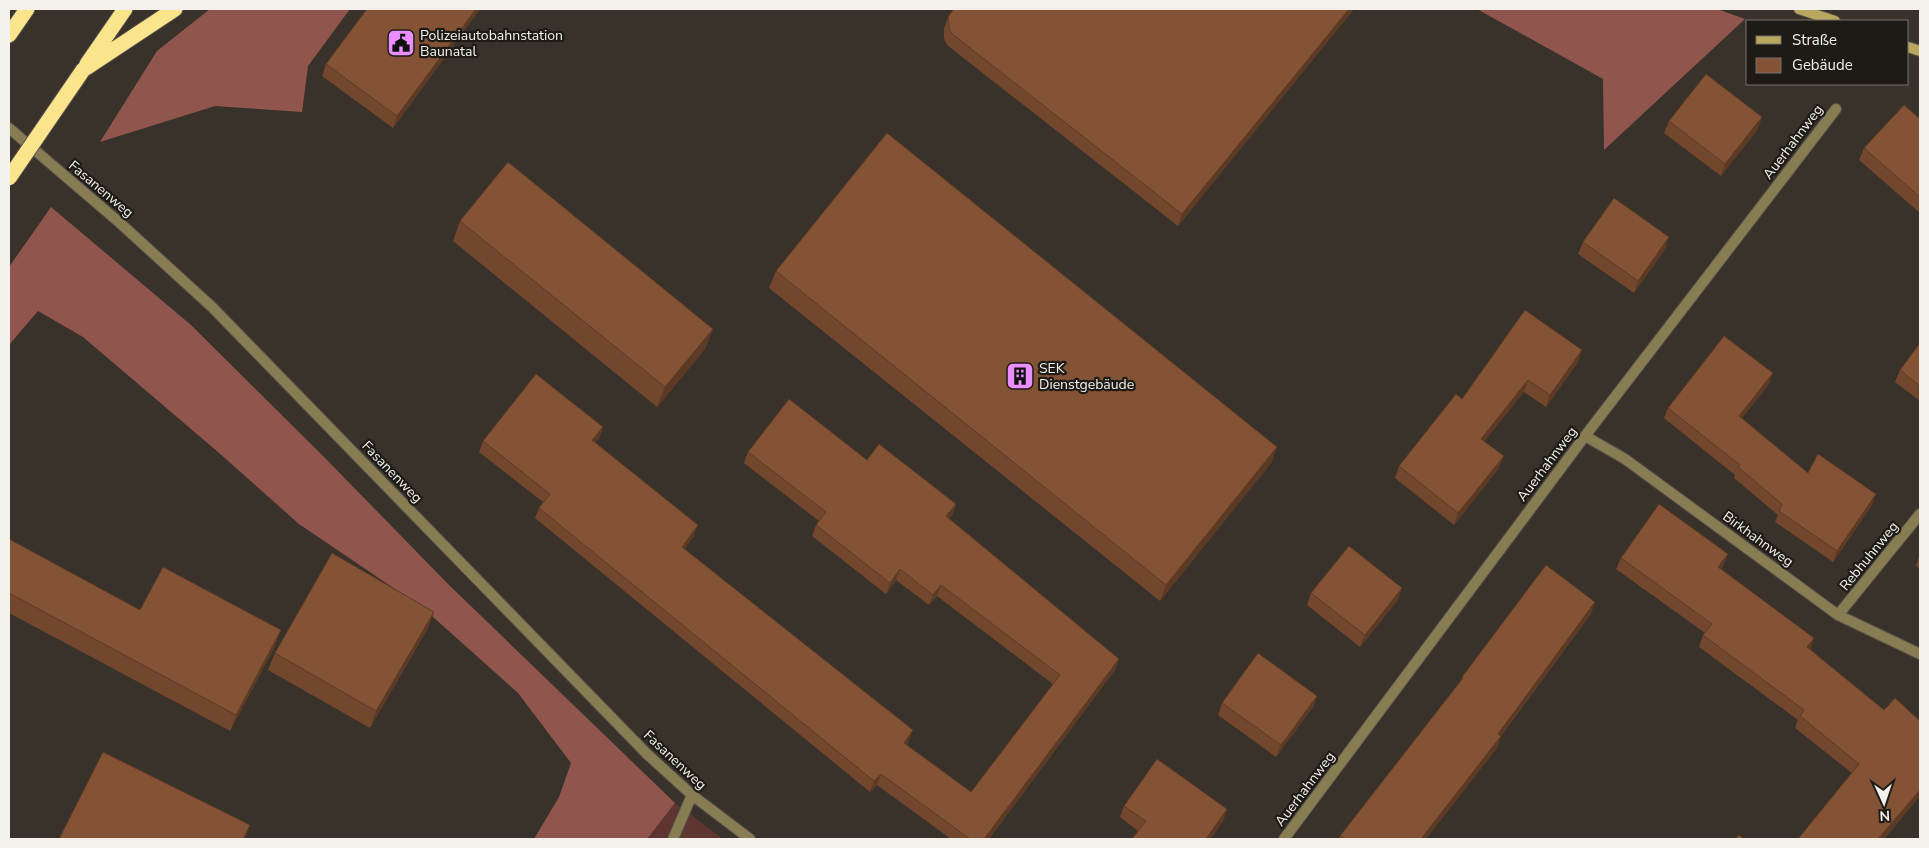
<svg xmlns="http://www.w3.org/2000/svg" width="1929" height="848" viewBox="0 0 1929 848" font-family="'Nunito Sans',sans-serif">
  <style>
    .green { fill: #5e3530 }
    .forest { fill: #90564e }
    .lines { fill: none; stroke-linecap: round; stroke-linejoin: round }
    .street-casing { stroke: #57504a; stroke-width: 12 }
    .secondary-casing { stroke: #57504a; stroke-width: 12 }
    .highway-casing { stroke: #57504a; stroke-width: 17 }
    .street { stroke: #887d52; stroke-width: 10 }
    .secondary { stroke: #b8a75f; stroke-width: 10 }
    .highway { stroke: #fae48c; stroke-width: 15 }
    .highway-bridge-casing { stroke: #57504a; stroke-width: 17; stroke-linecap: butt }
    .highway-bridge { stroke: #fae48c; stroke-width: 15 }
    .wall { fill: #72472e }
    .shaded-wall { fill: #5c3a25 }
    .building { fill: #845335; stroke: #5c3a25 }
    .labels { text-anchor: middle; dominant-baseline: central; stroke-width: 4.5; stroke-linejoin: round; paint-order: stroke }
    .poi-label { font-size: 14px; fill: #f4f0eb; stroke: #1e1b17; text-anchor: start }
    .street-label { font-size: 14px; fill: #f4f0eb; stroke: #1e1b17 }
  </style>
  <rect width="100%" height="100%" fill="#39322b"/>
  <path class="green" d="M675,803L723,839H647Z"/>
  <path class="forest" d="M210,9H350L308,66L302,112L215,106L100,142L157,51Z
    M1477,9H1717L1745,19L1604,150L1603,79Z
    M51,207L191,325L326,459L449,585L675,803L647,839H534L559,797L571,763L518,693L423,608L299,524L218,452L83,337L38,311L9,345V267Z"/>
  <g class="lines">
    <g class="street-casing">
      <path id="street" d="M9,128L120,223L212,307L647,754L692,795L750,839
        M1585,436L1625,459L1838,615L1920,654
        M1838,615L1920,514
        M673,839L692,795
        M1284,839L1585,436L1836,109"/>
    </g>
    <g class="secondary-casing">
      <path id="secondary" d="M1799,9L1835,21
        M1908,47L1920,51"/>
    </g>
    <g class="highway-casing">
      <path id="highway" d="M9,35L27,9
        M87,64L125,9
        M83,70L175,9"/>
    </g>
    <use href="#street" class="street"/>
    <use href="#secondary" class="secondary"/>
    <use href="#highway" class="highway"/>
    <g class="highway-bridge-casing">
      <path id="highway-bridge" d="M9,178L83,70"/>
    </g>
    <use href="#highway-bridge" class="highway-bridge"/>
  </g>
  <path class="wall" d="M367,9H480L393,128L322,76L326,64Z
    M1354,9L1178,226L947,45L944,38V29L948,17Z
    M1920,119V213L1859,160L1864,148Z
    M1669,121L1758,129L1721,176L1664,133Z
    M460,221L713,329L705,349L657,407L453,241Z
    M1669,237L1665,249L1634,293L1578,254L1583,242Z
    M776,271L1277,447L1271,463L1160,601L769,288Z
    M1920,343V401L1895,382L1900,370Z
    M1578,362L1546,407L1524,392L1484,441L1499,468L1454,525L1395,478L1399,466L1462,399Z
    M1769,384L1742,418L1808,473L1872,505L1833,562L1775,522L1778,515L1734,478L1735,475L1664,418L1668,408Z
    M603,427L599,438L595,442L694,536L684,549L909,741L907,745L971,792L1053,684L937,596L929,605L896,580L886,594L812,536L816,525L819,521L744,463L748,452L867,460L956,504L952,515L949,519L1119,659L1115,670L989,839H951L877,785L870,792L535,518L539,508L543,502L479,452L483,441Z
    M9,539L140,610L275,646L230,731L9,613Z
    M1920,553V569L1916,566Z
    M1728,554L1723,566L1721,569L1814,638L1810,650L1920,796L1884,839H1798L1852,773L1795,728L1798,720L1699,647L1703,635L1705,633L1616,569L1621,558Z
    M1311,593L1398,600L1360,647L1307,605Z
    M1591,614L1501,736L1497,748L1426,839H1338L1340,836L1460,683L1462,677Z
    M428,628L370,728L268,670L275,653Z
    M1317,696L1313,707L1276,757L1218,715L1222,703Z
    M1124,806L1227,809L1223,821L1210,839H1132L1138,831L1120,817Z"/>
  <path class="shaded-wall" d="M476,9H480L393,128L397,116Z
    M1349,9H1354L1178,226L1182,214Z
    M1762,117L1758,129L1721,176L1725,164Z
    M1669,237L1665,249L1634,293L1638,281Z
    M713,329L705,349L657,407L665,387Z
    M1582,350L1578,362L1546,407L1550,395Z
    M1773,373L1769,384L1735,427L1739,416Z
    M1528,380L1524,392L1477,451L1481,439Z
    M603,427L599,438L588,451L592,440Z
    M1277,447L1271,463L1160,601L1166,585Z
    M1504,456L1499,468L1454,525L1458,513Z
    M1876,494L1872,505L1833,562L1837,551Z
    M956,504L952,515L942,527L946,516Z
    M698,525L694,536L678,558L682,547Z
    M1728,554L1723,566L1714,579L1718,567Z
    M900,569L896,580L886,594L890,583Z
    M941,585L937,596L929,605L933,595Z
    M1402,588L1398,600L1360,647L1365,635Z
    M1595,602L1591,614L1498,739L1501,736L1497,748L1426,839H1421Z
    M434,612L428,628L370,728L376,711Z
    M281,630L275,646L230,731L236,715Z
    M1814,638L1810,650L1807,647Z
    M1119,659L1115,670L989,839H984Z
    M1317,696L1313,707L1276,757L1281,745Z
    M913,730L909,741L900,754L904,743Z
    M881,774L877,785L870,792L874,781Z
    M1920,790V796L1884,839H1878Z
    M1227,809L1223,821L1210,839H1206Z
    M250,825L245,839H243Z"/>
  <path class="building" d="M367,9H476L397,116L326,64Z
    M954,9H1349L1182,214L951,33L949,26L948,17L953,10Z
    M1706,74L1762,117L1725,164L1669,121Z
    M1904,105L1920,119V197L1864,148Z
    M887,133L1277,447L1166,585L776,271Z
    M508,162L713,329L665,387L460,221Z
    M1614,198L1669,237L1638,281L1583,242Z
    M1525,310L1582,350L1550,395L1528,380L1481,439L1504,456L1458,513L1399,466L1456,394L1462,399Z
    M1724,336L1773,373L1739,416L1808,473L1818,454L1876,494L1837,551L1779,511L1782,504L1738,467L1740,465L1668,408Z
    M1920,343V386L1900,370Z
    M536,374L603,427L592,440L698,525L682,547L913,730L904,743L971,792L1060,675L941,585L933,595L900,569L890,583L816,525L826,512L748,452L789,399L867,460L879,444L956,504L946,516L1119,659L984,839H970L881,774L874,781L539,508L550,494L483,441Z
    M1659,504L1728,554L1718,567L1814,638L1807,647L1884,710L1895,698L1920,721V790L1878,839H1798L1859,764L1800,716L1804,710L1703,635L1712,624L1621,558Z
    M9,539L140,610L163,567L281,630L236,715L9,593Z
    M1349,546L1402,588L1365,635L1311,593Z
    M332,553L434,612L376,711L275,653Z
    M1546,565L1595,602L1498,734L1501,736L1421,839H1345L1340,836L1463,678L1462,677Z
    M1258,653L1317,696L1281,745L1222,703Z
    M103,752L250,825L243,839H59Z
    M1157,759L1227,809L1206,839H1132L1146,821L1124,806Z
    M1740,835L1743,839H1734Z"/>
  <defs>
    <g id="civic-square" transform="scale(1.4375)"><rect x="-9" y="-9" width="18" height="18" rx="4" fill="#ea8dfd" stroke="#1e1b17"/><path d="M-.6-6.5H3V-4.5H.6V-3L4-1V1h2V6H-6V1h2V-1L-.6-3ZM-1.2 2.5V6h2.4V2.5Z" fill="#111"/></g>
    <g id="building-square" transform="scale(1.4375)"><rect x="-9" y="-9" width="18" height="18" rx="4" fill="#ea8dfd" stroke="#1e1b17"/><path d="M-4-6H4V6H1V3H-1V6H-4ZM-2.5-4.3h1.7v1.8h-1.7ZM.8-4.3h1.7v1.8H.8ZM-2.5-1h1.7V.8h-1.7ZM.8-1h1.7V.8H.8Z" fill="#111"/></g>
  </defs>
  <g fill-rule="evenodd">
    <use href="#civic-square" x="401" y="43"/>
    <use href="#building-square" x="1020" y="376"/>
  </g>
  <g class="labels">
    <g class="poi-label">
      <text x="420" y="35">Polizeiautobahnstation<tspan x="420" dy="16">Baunatal</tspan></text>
      <text x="1039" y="368">SEK<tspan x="1039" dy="16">Dienstgebäude</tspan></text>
    </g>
    <g class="street-label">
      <text transform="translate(1793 142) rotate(-53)">Auerhahnweg</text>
      <text transform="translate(101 189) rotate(40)">Fasanenweg</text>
      <text transform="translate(1547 464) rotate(-53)">Auerhahnweg</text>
      <text transform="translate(392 472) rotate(46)">Fasanenweg</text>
      <text transform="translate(1758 539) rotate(36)">Birkhahnweg</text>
      <text transform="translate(1869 556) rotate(-51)">Rebhuhnweg</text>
      <text transform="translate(675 760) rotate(43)">Fasanenweg</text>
      <text transform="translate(1305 789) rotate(-53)">Auerhahnweg</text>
    </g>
  </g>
  <rect width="1929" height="848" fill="none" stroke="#f4f0eb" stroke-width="20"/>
  <rect x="1746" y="20" width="162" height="65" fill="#1e1b17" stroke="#74706c"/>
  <rect x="1756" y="36" width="25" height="8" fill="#b8a75f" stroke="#74706c"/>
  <text x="1792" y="45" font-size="15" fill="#f4f0eb">Straße</text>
  <rect x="1756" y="58" width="25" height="15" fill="#845335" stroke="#74706c"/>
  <text x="1792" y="70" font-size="15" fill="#f4f0eb">Gebäude</text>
  <g transform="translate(1884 803) rotate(177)" stroke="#1e1b17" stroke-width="4" paint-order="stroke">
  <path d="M0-4L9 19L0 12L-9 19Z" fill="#f4f0eb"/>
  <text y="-8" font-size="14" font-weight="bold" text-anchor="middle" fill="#f4f0eb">N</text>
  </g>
</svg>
